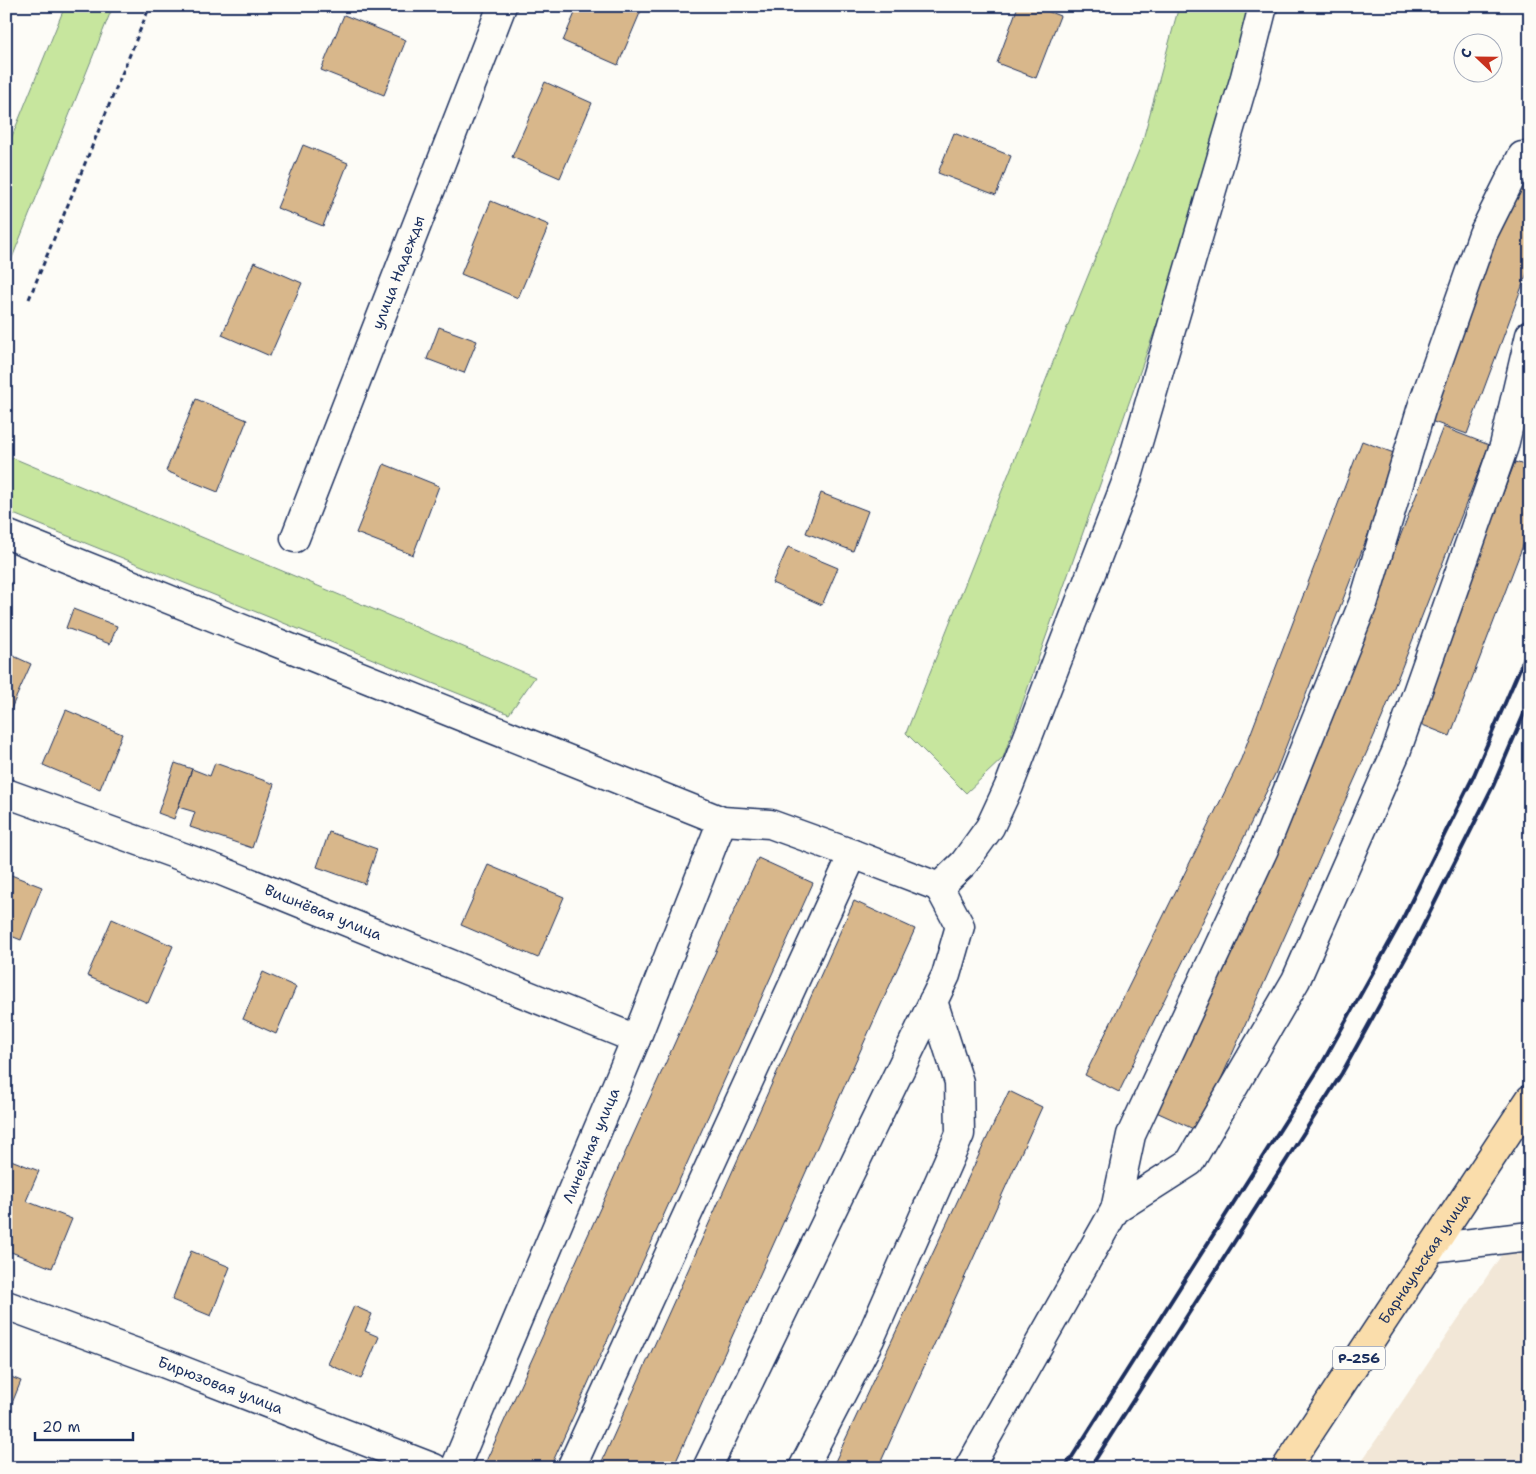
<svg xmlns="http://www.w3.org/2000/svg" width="1536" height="1474" viewBox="0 0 1536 1474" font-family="'Shantell Sans',sans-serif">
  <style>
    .built { fill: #f2e7d7 }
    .green { fill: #c7e69e; stroke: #718a7e }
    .building { fill: #d8b78b; stroke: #1b2f5e }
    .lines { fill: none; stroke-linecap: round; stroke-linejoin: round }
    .minor-casing { stroke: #1b2f5e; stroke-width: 31 }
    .highway-casing { stroke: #1b2f5e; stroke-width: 31 }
    .path { stroke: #1b2f5e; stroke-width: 3; stroke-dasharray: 5 4; stroke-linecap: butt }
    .minor { stroke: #fdfcf7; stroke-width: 28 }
    .highway { stroke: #faddab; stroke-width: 28 }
    .rail { stroke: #1b2f5e; stroke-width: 4 }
    .labels { text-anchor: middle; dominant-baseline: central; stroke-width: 4.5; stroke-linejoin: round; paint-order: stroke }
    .shield { fill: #fdfcf7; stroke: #5f6c8c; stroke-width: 1 }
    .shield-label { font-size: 14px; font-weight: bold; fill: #1b2f5e }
    .street-label { font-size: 15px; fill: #1b2f5e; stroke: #fdfcf7 }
  </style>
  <rect width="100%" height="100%" fill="#fdfcf7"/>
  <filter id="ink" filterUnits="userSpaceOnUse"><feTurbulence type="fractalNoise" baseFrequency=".02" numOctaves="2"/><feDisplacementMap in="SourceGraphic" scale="10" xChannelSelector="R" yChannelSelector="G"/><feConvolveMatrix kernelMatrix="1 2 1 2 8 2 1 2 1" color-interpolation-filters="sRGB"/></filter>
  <g filter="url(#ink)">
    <path class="built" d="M1530,1213V1468H1357Z"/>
    <path class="green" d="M65,6H113L6,273V151Z
      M1179,6H1255L1236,101L1003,758L966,793L906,733L1055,357L1142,143Z
      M6,455L535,677L509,714L6,511Z"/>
    <path class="building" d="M578,6H643L618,65L563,41Z
      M1018,6H1034L1060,16L1036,78L997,63Z
      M344,15L406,40L384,95L321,70Z
      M545,82L592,103L560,178L512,157Z
      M954,133L1011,156L996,195L938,173Z
      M303,145L348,163L323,226L277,208Z
      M1518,175L1530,180V265L1467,434L1428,420Z
      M491,201L549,225L518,298L461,274Z
      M254,262L302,283L270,356L222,335Z
      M439,327L477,341L464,373L427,359Z
      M196,399L247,420L218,492L166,471Z
      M1443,427L1489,445L1382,718L1198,1131L1154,1111L1336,700Z
      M1362,441L1399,455L1276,772L1119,1092L1085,1075L1241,759Z
      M1515,462L1530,467V527L1450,736L1415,722Z
      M384,464L439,486L413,555L356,533Z
      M821,493L868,511L853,551L806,533Z
      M788,547L838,568L822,605L772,583Z
      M6,581L12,583L6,597Z
      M73,609L117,626L110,644L66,628Z
      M7,653L31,664L6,720V654Z
      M66,710L122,734L100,789L43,765Z
      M175,763L192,769L174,819L158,813Z
      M215,763L274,784L252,848L190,827L195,812L178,807L192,769L210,776Z
      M329,832L377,849L365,884L317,867Z
      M758,858L813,883L550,1468H483Z
      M488,865L564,897L538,958L461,925Z
      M6,873L42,887L21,940L6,934Z
      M854,901L915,929L673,1468H599Z
      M112,919L173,946L148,1003L87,976Z
      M263,972L296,987L276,1034L243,1019Z
      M1009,1091L1042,1107L878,1468H832Z
      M11,1160L39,1171L26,1201L72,1219L52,1268L6,1250V1171Z
      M191,1251L230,1267L211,1316L172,1300Z
      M354,1306L372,1314L365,1331L379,1337L361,1379L328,1364Z
      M6,1375L21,1381L6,1418Z"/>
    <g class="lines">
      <g class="minor-casing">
        <g id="minor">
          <path d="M6,534L722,821L770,824L853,854L939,887L964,863L990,827L1009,786L1127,480L1245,77L1263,6"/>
          <path id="s1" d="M295,538L502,6"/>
          <path id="s2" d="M6,793L219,870L636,1039"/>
          <path d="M1115,1210L1131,1135L1264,849L1364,601L1421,410L1483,234L1522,156L1530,157"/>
          <path d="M1431,1248L1530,1236"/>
          <path id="s3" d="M6,1305L153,1359L434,1468"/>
          <path id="s4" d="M455,1468L636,1039L722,821"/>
          <path d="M571,1468L853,854"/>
          <path d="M707,1468L946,975L960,926L939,887"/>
          <path d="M803,1468L870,1339L960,1134L959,1082L933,1001"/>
          <path d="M969,1468L1115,1210L1190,1162L1296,980L1396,752L1504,446L1530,335"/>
        </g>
      </g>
      <g class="highway-casing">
        <g id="highway">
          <path id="s5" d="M1286,1468L1530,1099"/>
        </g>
      </g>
      <path class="path" d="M29,299L150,6"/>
      <use href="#minor" class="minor"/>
      <use href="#highway" class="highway"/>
      <path class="rail" d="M1065,1468L1323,1062L1402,920L1474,775L1530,645
        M1090,1468L1342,1073L1421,930L1494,784L1530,700"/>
    </g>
  </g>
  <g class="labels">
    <rect class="shield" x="1333" y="1346.5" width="52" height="23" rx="4"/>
    <g class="shield-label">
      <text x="1359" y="1358">Р-256</text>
    </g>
    <g class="street-label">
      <text stroke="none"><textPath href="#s1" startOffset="285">улица Надежды</textPath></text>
      <text stroke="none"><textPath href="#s2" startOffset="339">Вишнёвая улица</textPath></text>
      <text stroke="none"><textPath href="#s4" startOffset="350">Линейная улица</textPath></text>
      <text stroke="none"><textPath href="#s5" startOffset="251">Барнаульская улица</textPath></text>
      <text stroke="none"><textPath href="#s3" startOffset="229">Бирюзовая улица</textPath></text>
    </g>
  </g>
  <rect width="1536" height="1474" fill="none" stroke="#fdfcf7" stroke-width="25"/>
  <rect x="12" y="12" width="1511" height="1449" fill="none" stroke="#1b2f5e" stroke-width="2" filter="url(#ink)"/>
  <g transform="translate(1478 58) rotate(292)"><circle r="24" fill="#fdfcf7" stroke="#a3aaba"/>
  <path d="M0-4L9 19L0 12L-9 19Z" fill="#c8321e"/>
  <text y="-8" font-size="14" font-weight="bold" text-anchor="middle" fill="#1b2f5e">С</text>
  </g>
  <path d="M35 1432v8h98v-8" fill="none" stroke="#1b2f5e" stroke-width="2.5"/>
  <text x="42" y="1432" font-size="15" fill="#1b2f5e" stroke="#fdfcf7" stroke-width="4" paint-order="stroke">20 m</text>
</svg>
